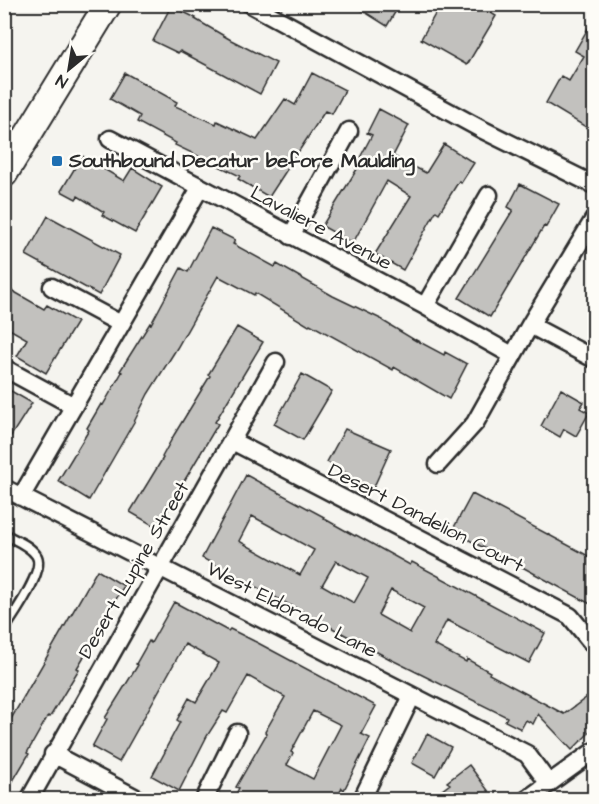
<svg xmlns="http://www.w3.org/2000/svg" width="599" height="804" viewBox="0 0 599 804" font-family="'Architects Daughter',sans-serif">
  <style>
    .building { fill: #c2c1be; stroke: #2b2b2b; stroke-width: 1.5; fill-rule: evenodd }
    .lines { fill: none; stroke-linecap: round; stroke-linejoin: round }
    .lane-casing { stroke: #2b2b2b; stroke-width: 13 }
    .street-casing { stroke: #2b2b2b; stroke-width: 21 }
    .primary-casing { stroke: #2b2b2b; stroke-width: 30 }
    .lane { stroke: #fdfcf7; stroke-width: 8 }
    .street { stroke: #fdfcf7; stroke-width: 16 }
    .primary { stroke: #fdfcf7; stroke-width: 26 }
    .poi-dot { fill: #1f6fb2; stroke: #fdfcf7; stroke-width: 2 }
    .labels { text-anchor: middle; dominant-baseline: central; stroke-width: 5; stroke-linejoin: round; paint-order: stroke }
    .poi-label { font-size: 20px; font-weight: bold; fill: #2b2b2b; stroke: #fdfcf7; text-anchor: start }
    .street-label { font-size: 20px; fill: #2b2b2b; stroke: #fdfcf7 }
  </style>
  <rect width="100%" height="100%" fill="#f5f4ef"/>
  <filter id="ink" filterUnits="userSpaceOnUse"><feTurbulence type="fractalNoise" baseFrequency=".0167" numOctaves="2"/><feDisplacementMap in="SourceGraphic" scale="12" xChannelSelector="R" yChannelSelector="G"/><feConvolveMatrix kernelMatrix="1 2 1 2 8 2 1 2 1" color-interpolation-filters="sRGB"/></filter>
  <g filter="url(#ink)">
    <path class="building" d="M352,4H400L387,26Z
      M441,4H476L496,16L467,65L421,39Z
      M171,6L196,18L195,19L231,40L276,63L260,94L180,51L178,53L153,41Z
      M594,18V132L546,103L561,76L569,81L584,56L575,51Z
      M125,73L177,102L175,106L216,124L217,121L257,140L285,99L295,105L312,73L345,90L332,114L325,111L269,197L238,179L240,176L175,145L176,143L137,122L140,116L110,99Z
      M379,109L409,125L393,156L426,173L444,144L474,163L461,183L459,181L439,213L436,211L403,270L375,254L411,196L387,181L354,241L352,240L351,242L322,226L357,169L355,167L372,135L367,133Z
      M82,156L124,181L132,168L162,187L135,233L102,215L104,212L78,196L76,199L61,191Z
      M520,184L559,204L546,227L544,226L490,317L459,298L513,210L508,207Z
      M48,216L120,255L99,295L26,255Z
      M211,228L235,240L233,244L275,267L277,264L333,296L383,320V321L416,341V340L444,355L445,352L467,364L449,399L394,367L393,370L310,324L309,326L255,293L254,295L218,276L177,348L148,394L134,422L89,500L58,481L89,430L87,428L101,404L103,405L122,372L120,371L150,323L151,324L181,268L188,272Z
      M4,286L44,309L47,305L77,322L46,373L17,356L27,339L4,326Z
      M237,327L263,342L215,422L218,424L183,483L185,485L175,502L173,501L158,528L130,512L163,458L162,457L174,435L210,376L208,375Z
      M302,374L332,391L303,440L274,424Z
      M4,387L32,403L4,447Z
      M561,389L584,402L580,408L589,413L576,436L564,429L560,437L541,426Z
      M345,429L391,449L372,491L348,480L350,475L327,462Z
      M246,475L324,517L323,518L355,536L356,535L410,565L412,562L545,633L529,663L447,620L434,645L466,662L467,659L490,672L489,674L564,714L594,692V728L572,750L538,714L533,724L526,720L521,729L505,721L507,717L390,659L202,558ZM252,516L314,550L300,575L239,541ZM336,561L368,578L354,603L322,585ZM391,590L424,608L410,633L378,615Z
      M472,494L594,559V606L502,556L501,557L452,531Z
      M97,570L124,586L92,639L94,640L77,668L79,669L50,717L48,716L27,753L29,754L4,796V731Z
      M174,602L228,631L230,629L258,643L376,706L361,734L370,738L344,790L342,788L336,800H233L239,788L236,787L267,733L265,732L285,697L248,676L227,713L223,711L207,736L179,791L152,776L166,750H165L180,722L177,720L189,698L196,702L219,663L185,644L119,762L92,747L107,719L105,718L138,665L136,664L149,641L151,643ZM313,711L341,725L313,779L287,765L293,753L291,752Z
      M427,734L451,747L435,776L412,763Z
      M469,765L490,793L481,800H429L450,784L447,782Z"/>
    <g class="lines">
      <g class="lane-casing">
        <path id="lane" d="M4,534C15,540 29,545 36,555C47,569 13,615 4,630"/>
      </g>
      <g class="street-casing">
        <path id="street" d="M250,4L481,129L594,185
          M110,139L425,306L512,355
          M291,236L349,131
          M52,287L121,324
          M425,306L489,195
          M530,325L594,359
          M4,368L74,406
          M232,441L570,616L592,643
          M438,464L475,423L530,325L594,219
          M4,488L527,754L549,784
          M21,497L200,188
          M53,754L140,800
          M364,795L412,696
          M29,800L276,362
          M204,800L237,733
          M526,800L594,751"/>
      </g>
      <g class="primary-casing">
        <path id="primary" d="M4,174L108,4"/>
      </g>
      <use href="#lane" class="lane"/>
      <use href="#street" class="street"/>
      <use href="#primary" class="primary"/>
    </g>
  </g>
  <rect class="poi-dot" x="51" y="155" width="12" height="12" rx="3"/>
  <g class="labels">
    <g class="poi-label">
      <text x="69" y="161">Southbound Decatur before Maulding</text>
    </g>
    <g class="street-label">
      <text transform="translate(321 228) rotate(28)">Lavaliere Avenue</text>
      <text transform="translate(426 518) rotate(27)">Desert Dandelion Court</text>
      <text transform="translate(134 570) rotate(-60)">Desert Lupine Street</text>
      <text transform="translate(292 610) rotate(27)">West Eldorado Lane</text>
    </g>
  </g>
  <rect width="599" height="804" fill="none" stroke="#fdfcf7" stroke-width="24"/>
  <rect x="12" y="12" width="575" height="780" fill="none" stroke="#2b2b2b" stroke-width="2" filter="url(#ink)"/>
  <g transform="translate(69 69) rotate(210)" stroke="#fdfcf7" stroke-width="4.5" paint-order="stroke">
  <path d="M0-4.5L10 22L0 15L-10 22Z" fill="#2b2b2b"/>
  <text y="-9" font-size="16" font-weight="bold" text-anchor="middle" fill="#2b2b2b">N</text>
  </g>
</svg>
